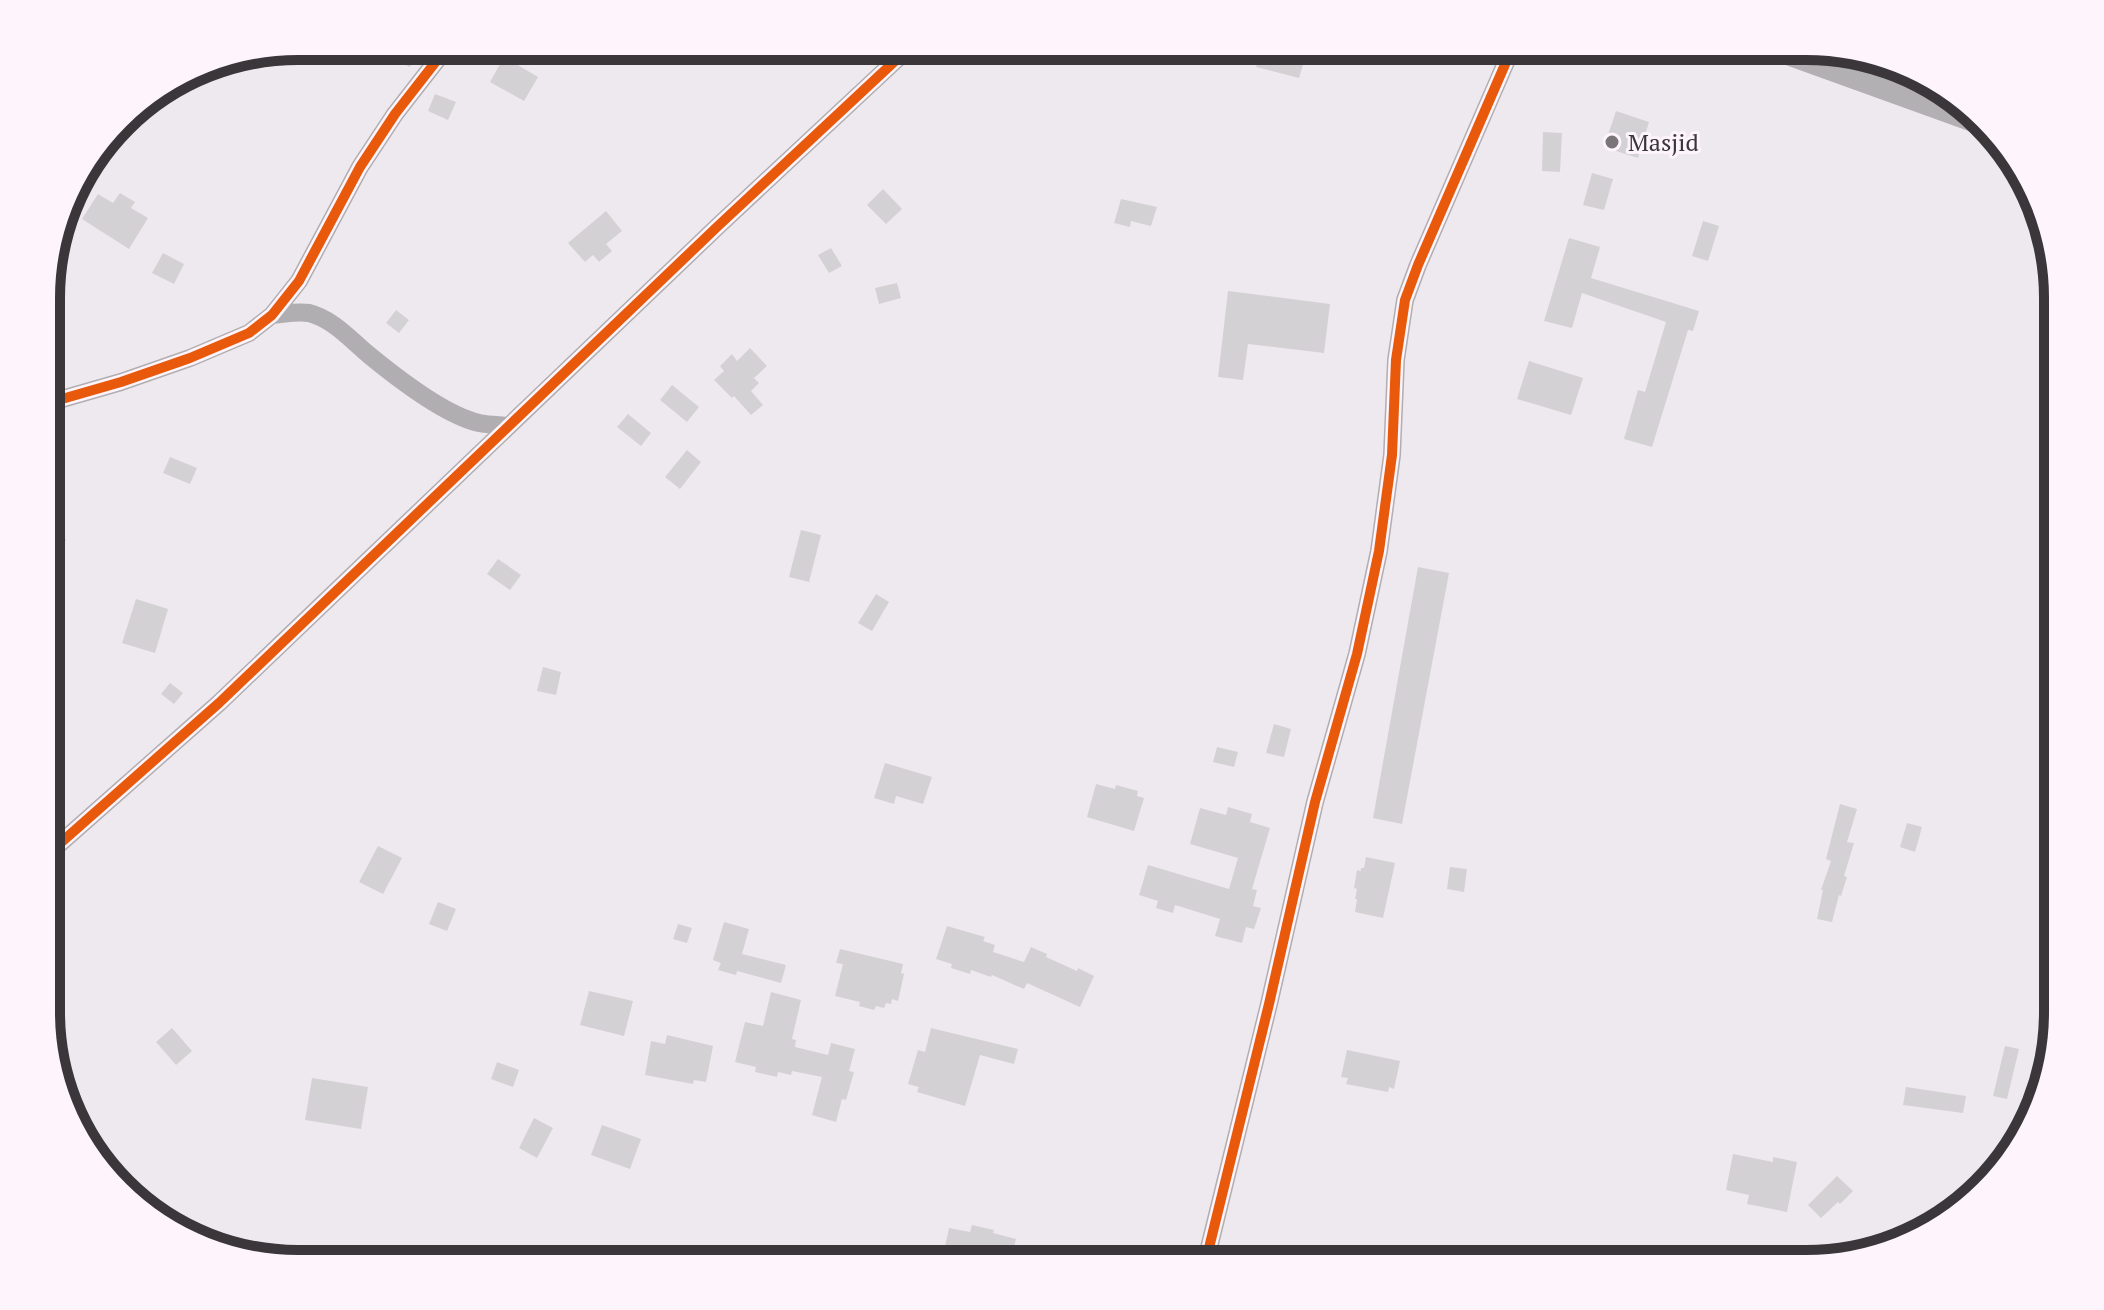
<svg xmlns="http://www.w3.org/2000/svg" width="2104" height="1310" viewBox="0 0 2104 1310" font-family="'PT Serif',serif">
  <style>
    .building { fill: #d4d1d4 }
    .lines { fill: none; stroke-linecap: round; stroke-linejoin: round }
    .minor { stroke: #b0aeb0; stroke-width: 18 }
    .primary { stroke: #b2b0b2; stroke-width: 28 }
    .cycleway-casing { stroke: #fdf4fc; stroke-width: 15 }
    .cycleway { stroke: #e8590c; stroke-width: 10 }
    .poi-dot { fill: #797579; stroke: #fdf4fc; stroke-width: 3 }
    .labels { text-anchor: middle; dominant-baseline: central; stroke-width: 6; stroke-linejoin: round; paint-order: stroke }
    .poi-label { font-size: 24px; fill: #3a363a; stroke: #fdf4fc; text-anchor: start }
    .rim { fill: none; stroke: #3a363a; stroke-width: 10 }
  </style>
  <rect width="100%" height="100%" fill="#eee9ee"/>
  <path class="building" d="M365,46H420L410,67Z
    M1270,46H1299L1297,55L1305,58L1299,78L1256,67L1261,47L1269,49Z
    M1413,46H1437L1433,65L1410,60Z
    M504,57L538,77L524,101L490,82Z
    M435,94L456,102L448,120L428,111Z
    M1616,111L1649,122L1638,158L1604,147Z
    M1543,132L1562,133L1560,172L1542,171Z
    M1592,173L1613,179L1604,210L1583,205Z
    M883,189L902,209L886,224L867,205Z
    M120,193L135,202L131,208L148,218L129,249L82,219L98,194L113,203Z
    M1121,199L1157,207L1151,226L1131,221L1130,227L1114,223Z
    M606,211L622,231L606,244L612,251L599,262L593,255L585,262L568,243Z
    M1703,221L1719,226L1708,261L1692,256Z
    M1569,238L1600,247L1591,278L1699,311L1693,331L1688,330L1652,447L1624,439L1638,390L1645,392L1666,322L1582,293L1572,328L1544,321Z
    M831,248L842,266L829,273L818,255Z
    M163,253L184,264L174,284L152,273Z
    M897,283L901,298L879,304L875,288Z
    M1228,291L1330,304L1324,353L1248,344L1243,380L1218,377Z
    M396,310L409,320L399,333L386,323Z
    M750,348L767,366L754,378L759,383L751,391L763,405L751,415L734,396L732,398L714,380L724,371L720,366L732,354L737,361Z
    M1529,361L1583,378L1571,415L1517,399Z
    M672,385L699,407L687,422L660,400Z
    M628,414L651,433L641,446L617,427Z
    M687,450L701,462L680,489L665,477Z
    M170,457L197,468L190,484L163,473Z
    M801,530L821,535L809,582L789,577Z
    M48,533L66,539L50,584H48Z
    M498,559L521,575L510,590L487,574Z
    M1418,567L1449,573L1402,824L1373,818Z
    M876,594L889,602L872,631L858,623Z
    M136,599L168,609L155,653L122,643Z
    M543,667L561,672L556,695L537,691Z
    M170,683L183,693L174,704L161,694Z
    M1274,724L1291,729L1284,757L1266,753Z
    M1217,747L1238,752L1234,767L1213,762Z
    M885,763L932,777L923,804L896,796L894,804L874,798Z
    M1096,784L1115,789L1116,785L1138,791L1137,796L1144,798L1134,831L1087,817Z
    M1840,804L1857,809L1847,842L1854,843L1844,876L1847,877L1841,896L1839,895L1832,922L1817,919L1823,890H1821L1831,861L1826,859Z
    M1228,807L1252,814L1250,822L1270,828L1252,889L1257,890L1253,906L1261,908L1254,929L1246,927L1242,943L1215,936L1220,919L1175,905L1173,913L1156,908L1158,901L1139,895L1148,865L1229,889L1238,858L1190,844L1200,808L1226,815Z
    M1907,823L1922,827L1915,852L1900,847Z
    M378,846L402,858L383,894L359,882Z
    M1366,857L1395,863L1383,918L1355,912L1357,899H1355L1357,889L1354,888L1357,870L1361,871V868H1364Z
    M1450,867L1467,869L1464,892L1447,889Z
    M438,902L456,909L447,931L429,924Z
    M724,922L749,929L742,954L786,965L781,983L737,971L736,975L718,970L721,963L713,960Z
    M678,924L692,928L687,943L673,939Z
    M947,926L985,937L983,941L995,945L993,952L1024,962L1031,947L1047,954L1046,957L1077,971L1078,968L1094,976L1080,1007L1027,983L1024,989L992,975L991,977L971,970L970,974L951,968L952,964L936,959Z
    M840,949L903,964L901,973L904,974L898,1001L892,999L891,1004L886,1003L884,1008L876,1006L874,1010L859,1006L860,1002L835,996L843,964L836,963Z
    M589,991L633,1001L624,1036L580,1025Z
    M771,992L801,1000L792,1039L796,1040L795,1047L828,1055L831,1043L855,1049L849,1071L854,1072L846,1100L842,1099L836,1122L812,1115L822,1077L792,1071L791,1075L778,1072L777,1077L755,1072L756,1067L735,1062L745,1022L763,1026Z
    M172,1028L192,1051L176,1065L156,1042Z
    M931,1028L1018,1049L1014,1064L980,1055L965,1106L917,1092L919,1087L908,1084L918,1050L925,1052Z
    M667,1035L713,1046L706,1082L694,1080L693,1084L645,1075L651,1041L665,1044Z
    M2005,1046L2019,1049L2007,1099L1993,1096Z
    M1347,1050L1400,1061L1394,1089L1389,1087L1388,1092L1346,1084L1348,1078L1341,1077Z
    M497,1062L519,1070L513,1087L491,1079Z
    M312,1078L368,1087L361,1129L305,1120Z
    M1906,1087L1966,1096L1963,1113L1903,1105Z
    M534,1118L553,1128L537,1158L519,1148Z
    M602,1125L641,1139L630,1169L591,1155Z
    M1733,1154L1773,1162V1157L1797,1162L1787,1212L1747,1204L1749,1195L1726,1190Z
    M1837,1176L1853,1191L1840,1204L1838,1202L1821,1218L1808,1205Z
    M972,1225L994,1230L993,1233L1016,1239L1010,1264H947L950,1253L944,1251L949,1228L970,1232Z"/>
  <g class="lines">
    <path class="minor" d="M272,315C284,314 297,311 309,313C333,319 351,340 369,355C397,378 444,415 479,423C489,425 499,425 509,426
      M48,403L121,382L190,358L249,333L272,315L299,281L360,167L395,114L448,46
      M48,854L219,703L718,226L911,46
      M1205,1264L1269,1004L1315,802L1357,654L1379,551L1392,455L1396,360L1405,300L1418,265L1513,46"/>
    <path class="primary" d="M1774,46L1974,118"/>
    <g class="cycleway-casing">
      <path id="cycleway" d="M48,403L121,382L190,358L249,333L272,315L299,281L360,167L395,114L448,46
        M48,854L219,703L718,226L911,46
        M1205,1264L1269,1004L1315,802L1357,654L1379,551L1392,455L1396,360L1405,300L1418,265L1513,46"/>
    </g>
    <use href="#cycleway" class="cycleway"/>
  </g>
  <circle class="poi-dot" cx="1612" cy="142" r="8"/>
  <g class="labels">
    <g class="poi-label">
      <text x="1628" y="142">Masjid</text>
    </g>
  </g>
  <path d="M0 0H2104V1310H0ZM298 60H1806A238 238 0 0 1 2044 298V1012A238 238 0 0 1 1806 1250H298A238 238 0 0 1 60 1012V298A238 238 0 0 1 298 60Z" fill="#fdf4fc" fill-rule="evenodd"/>
  <path class="rim" d="M298 60H1806A238 238 0 0 1 2044 298V1012A238 238 0 0 1 1806 1250H298A238 238 0 0 1 60 1012V298A238 238 0 0 1 298 60Z"/>
</svg>
